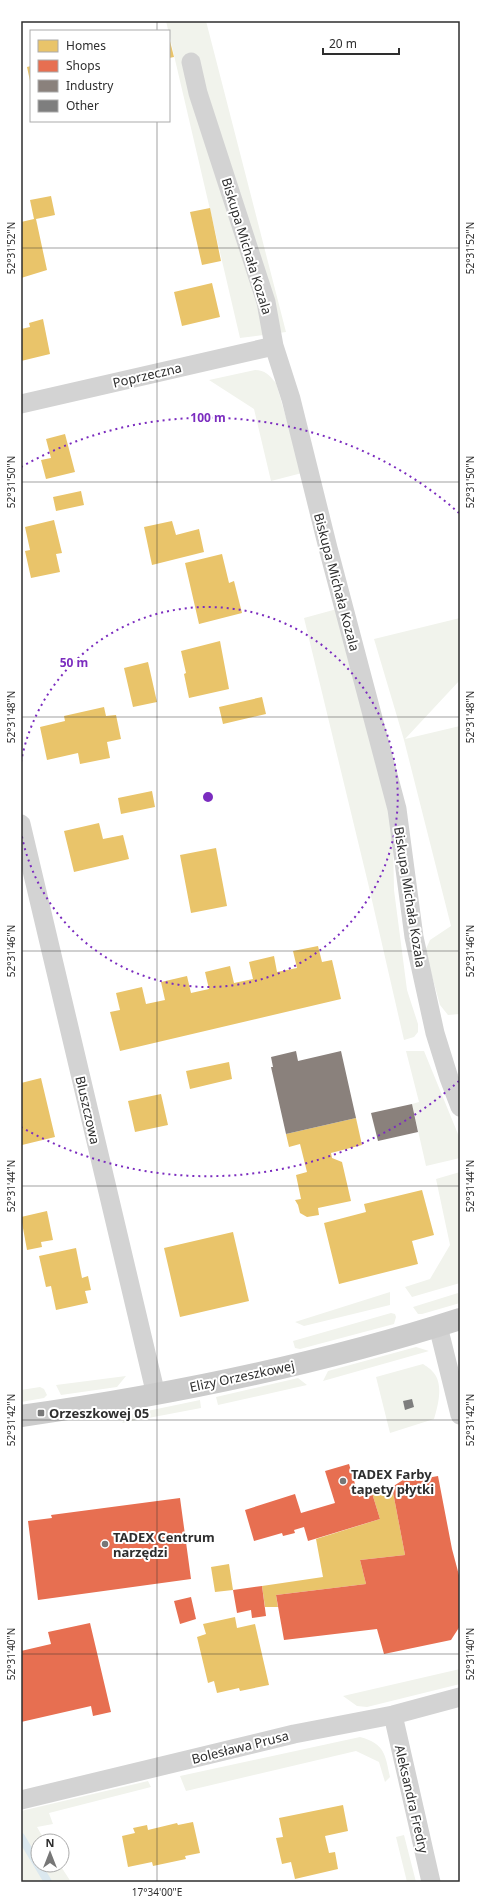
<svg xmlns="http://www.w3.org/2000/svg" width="481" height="1903" viewBox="0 0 481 1903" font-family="'Noto Sans',sans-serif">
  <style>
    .green { fill: #f1f3ec }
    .homes { fill: #e9c46a }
    .shops { fill: #e76f51 }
    .industry { fill: #8a817c }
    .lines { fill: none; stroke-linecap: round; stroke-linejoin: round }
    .stream { stroke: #dbe8ef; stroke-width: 8 }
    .building { fill: #7e7e7e }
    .street { stroke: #d3d3d3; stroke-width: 19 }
    .secondary { stroke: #ccc; stroke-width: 22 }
    .ticks { fill: none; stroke: #2e2e2e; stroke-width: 1; stroke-opacity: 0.45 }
    .ring { fill: none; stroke: #7b2cbf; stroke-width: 2; stroke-dasharray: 2 4 }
    .poi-dot { fill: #777; stroke: #fff; stroke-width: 1.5 }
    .labels { text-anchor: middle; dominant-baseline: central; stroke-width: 4; stroke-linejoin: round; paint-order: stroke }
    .street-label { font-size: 13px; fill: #2e2e2e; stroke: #fff }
    .poi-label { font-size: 13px; font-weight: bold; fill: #2e2e2e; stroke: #fff; text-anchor: start }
    .centre { fill: #7b2cbf; stroke: #fff; stroke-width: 2 }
    .ring-label { font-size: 12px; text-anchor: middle; font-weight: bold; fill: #7b2cbf; stroke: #fff; stroke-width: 4; stroke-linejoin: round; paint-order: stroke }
    .neatline { fill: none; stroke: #2e2e2e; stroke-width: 1.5 }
    .ticks-label { font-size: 10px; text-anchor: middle; fill: #2e2e2e }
  </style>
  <rect width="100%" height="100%" fill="#fff"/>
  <path class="green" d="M166,21H206L286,332L240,338Z
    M255,370C265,370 269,375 276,383L302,473L271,481L254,409L209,380Z
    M337,609L388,806L393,838L394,890L407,990L418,1024V1032L414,1037L404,1040L368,883L304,618Z
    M460,618V680L405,739L460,726V1014L448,1015L440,1005L425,951L430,940L451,926L404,740L374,639Z
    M406,1051H424L460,1139V1158L426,1166L412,1104L419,1102Z
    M460,1172V1283L412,1297L405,1287L430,1279L450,1245L436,1179Z
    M390,1292V1305L304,1326L295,1322Z
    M458,1293L460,1303L422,1314H418L413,1307Z
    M391,1313L395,1314L396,1317L394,1324L300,1349L295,1348L293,1341Z
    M416,1347L429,1351L323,1381L328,1371Z
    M423,1364C426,1366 431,1369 433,1372C444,1384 438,1405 434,1419L390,1433L376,1377Z
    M126,1376L117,1387L61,1395L56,1385Z
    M298,1378L307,1385L218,1405L216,1397Z
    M40,1387L44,1389L47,1395L44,1398L21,1402V1390Z
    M200,1400L201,1408L122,1423L128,1415Z
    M460,1669V1684L367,1707L357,1706L343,1696Z
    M360,1737C385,1744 385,1754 390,1777L385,1782L379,1762L356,1751L186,1791L180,1776Z
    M148,1781L151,1787L49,1813L53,1824L37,1827L45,1841H38V1865H60L71,1882H21V1811Z
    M404,1835L416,1882H407L396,1837Z"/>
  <path class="homes" d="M169,37L174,57L169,58Z
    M31,66V81H30L27,67Z
    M51,196L55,215L36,219L47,270L21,278V222L34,219L30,200Z
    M210,208L221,261L202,265L190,212Z
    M212,283L220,317L182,326L174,292Z
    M43,319L50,354L21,361V329L30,327L29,323Z
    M65,434L75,472L46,479L41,460L51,458L46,439Z
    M81,491L84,505L56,511L53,497Z
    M54,520L62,553L56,554L60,572L31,578L25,551L30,550L25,527Z
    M172,521L176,535L199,529L204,552L152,565L144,527Z
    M222,554L229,583L234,581L242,613L199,624L185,563Z
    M220,641L229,689L189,698L184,674L186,673L181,651Z
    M148,662L157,702L133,707L124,668Z
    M262,697L266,714L223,724L219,707Z
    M104,707L106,716L116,715L121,739L107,742L110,758L80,764L78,753L47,760L40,727L65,721L64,716Z
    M152,791L155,807L121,814L118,798Z
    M99,823L103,839L123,835L129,859L74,872L64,831Z
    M216,848L227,906L191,913L180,855Z
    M318,946L322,962L332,960L341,999L120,1051L110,1012L120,1010L116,993L142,987L146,1004L165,1000L161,982L187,976L191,993L209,989L205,972L230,966L234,983L253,979L249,962L274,956L277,972L297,968L293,951Z
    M229,1062L232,1079L190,1089L186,1071Z
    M41,1078L55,1137L22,1145L21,1083Z
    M161,1094L168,1125L135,1132L128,1101Z
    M356,1118L362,1145L331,1153L332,1158L342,1162L351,1201L318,1208L319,1215L307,1217L300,1213L298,1205L295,1200L301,1199L296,1175L307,1172L300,1144L289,1147L286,1134Z
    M422,1190L434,1235L412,1241L418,1264L339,1284L324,1223L366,1212L364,1204Z
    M47,1211L53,1240L41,1242L42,1247L27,1250L21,1217Z
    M233,1232L249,1301L180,1317L164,1248Z
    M76,1248L82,1278L88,1276L91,1290L85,1291L88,1303L56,1310L51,1286L46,1287L39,1256Z
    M392,1487L405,1555L360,1560L366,1584L276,1595L278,1607H265L262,1586L323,1577L316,1539L380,1519L372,1493Z
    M229,1564L233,1590L215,1592L211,1567Z
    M235,1617L237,1628L255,1624L269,1685L240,1691L239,1688L217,1693L214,1681L208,1683L197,1637L206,1634L203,1624Z
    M343,1805L348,1831L325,1836L329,1853L335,1852L338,1869L295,1879L291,1862L282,1864L276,1838L283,1837L279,1818Z
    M193,1822L200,1853L185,1856L186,1859L153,1866L152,1862L128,1867L122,1836L135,1833L133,1828L147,1825L148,1830L177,1823L178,1825Z"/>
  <path class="shops" d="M349,1464L359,1497L372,1493L380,1519L308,1541L304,1527L294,1530L295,1533L283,1536L282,1533L254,1541L245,1510L295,1494L301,1513L335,1503L325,1471Z
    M438,1476L452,1549L460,1579V1626L451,1640L384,1654L377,1629L284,1640L276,1595L366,1584L360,1560L405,1555L392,1487L403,1480H416Z
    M180,1498L191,1579L38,1600L28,1521L52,1518L51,1515Z
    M262,1586L266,1616L252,1618L251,1610L237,1613L233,1590Z
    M191,1597L196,1619L180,1624L174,1601Z
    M90,1623L111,1712L93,1716L91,1706L21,1722V1651L51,1644L48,1632Z"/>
  <path class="industry" d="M296,1051L298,1061L341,1051L356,1118L286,1134L271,1067H273L271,1057Z
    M412,1104L418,1132L378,1141L371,1113Z"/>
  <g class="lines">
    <path class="stream" d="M21,1837L48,1882"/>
  </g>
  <path class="building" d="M412,1399L414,1407L405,1410L403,1401Z"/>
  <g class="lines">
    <path class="street" d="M191,62L198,93L266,302L274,346L291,399L328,548L397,809L414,937L435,1033L449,1078L460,1107
      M21,404L274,346
      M21,824L156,1395
      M438,1326L460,1415
      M393,1715L431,1882
      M21,1800L294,1734L393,1715L460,1697"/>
    <path class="secondary" d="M21,1416C169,1395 317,1365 460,1319"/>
  </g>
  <path class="ticks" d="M157,21V31M157,121V1882M21,248H460M21,482H460M21,717H460M21,951H460M21,1186H460M21,1420H460M21,1654H460"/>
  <g class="ring">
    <path d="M21 762A190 190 0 1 1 21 832"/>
    <path d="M459 1081A379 379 0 0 1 21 1127M21 467A379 379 0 0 1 459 513"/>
  </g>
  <g class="poi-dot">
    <rect x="37" y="1409" width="8" height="8" rx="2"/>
    <circle cx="343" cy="1481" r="4"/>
    <circle cx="105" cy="1544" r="4"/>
  </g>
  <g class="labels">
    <g class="street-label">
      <text transform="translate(247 246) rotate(73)">Biskupa Michała Kozala</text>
      <text transform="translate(147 375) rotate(-13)">Poprzeczna</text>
      <text transform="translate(337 582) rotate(75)">Biskupa Michała Kozala</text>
      <text transform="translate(410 897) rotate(81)">Biskupa Michała Kozala</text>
      <text transform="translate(88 1110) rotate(77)">Bluszczowa</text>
      <text transform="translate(242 1376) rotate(-12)">Elizy Orzeszkowej</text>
      <text transform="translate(240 1747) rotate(-14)">Bolesława Prusa</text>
      <text transform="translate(412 1799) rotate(77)">Aleksandra Fredry</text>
    </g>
    <g class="poi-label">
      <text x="49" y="1413">Orzeszkowej 05</text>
      <text x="351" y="1474">TADEX Farby<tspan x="351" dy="15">tapety płytki</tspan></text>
      <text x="113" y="1537">TADEX Centrum<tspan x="113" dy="15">narzędzi</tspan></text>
    </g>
  </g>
  <circle cx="208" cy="797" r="6" class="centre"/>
  <g class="ring-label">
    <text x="208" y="422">100 m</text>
    <text x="74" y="667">50 m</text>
  </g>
  <rect width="481" height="1903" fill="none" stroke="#ffffff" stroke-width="44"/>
  <rect x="30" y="30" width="140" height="92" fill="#ffffff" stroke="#ababab"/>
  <rect x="38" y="40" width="20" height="12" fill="#e9c46a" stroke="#ababab"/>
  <text x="66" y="50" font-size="12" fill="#2e2e2e">Homes</text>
  <rect x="38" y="60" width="20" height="12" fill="#e76f51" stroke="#ababab"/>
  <text x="66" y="70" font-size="12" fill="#2e2e2e">Shops</text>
  <rect x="38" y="80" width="20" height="12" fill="#8a817c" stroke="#ababab"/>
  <text x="66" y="90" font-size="12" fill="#2e2e2e">Industry</text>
  <rect x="38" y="100" width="20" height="12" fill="#7e7e7e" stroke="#ababab"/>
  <text x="66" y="110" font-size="12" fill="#2e2e2e">Other</text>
  <g transform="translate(50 1853)"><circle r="19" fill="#ffffff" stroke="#ababab"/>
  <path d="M0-3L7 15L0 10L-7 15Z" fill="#777777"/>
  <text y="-6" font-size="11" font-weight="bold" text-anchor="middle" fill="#2e2e2e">N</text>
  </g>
  <path d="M323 48v6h76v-6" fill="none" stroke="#2e2e2e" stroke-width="2"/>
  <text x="329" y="48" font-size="12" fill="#2e2e2e" stroke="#ffffff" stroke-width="3" paint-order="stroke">20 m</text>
  <rect x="22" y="22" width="437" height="1859" class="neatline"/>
  <g class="ticks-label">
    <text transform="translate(11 248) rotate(-90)" y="4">52°31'52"N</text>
    <text transform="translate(470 248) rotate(-90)" y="4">52°31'52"N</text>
    <text transform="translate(11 482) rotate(-90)" y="4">52°31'50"N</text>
    <text transform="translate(470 482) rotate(-90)" y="4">52°31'50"N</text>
    <text transform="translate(11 717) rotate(-90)" y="4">52°31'48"N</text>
    <text transform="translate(470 717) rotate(-90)" y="4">52°31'48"N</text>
    <text transform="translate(11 951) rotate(-90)" y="4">52°31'46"N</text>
    <text transform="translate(470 951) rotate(-90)" y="4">52°31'46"N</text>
    <text transform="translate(11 1186) rotate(-90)" y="4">52°31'44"N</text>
    <text transform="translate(470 1186) rotate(-90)" y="4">52°31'44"N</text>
    <text transform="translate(11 1420) rotate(-90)" y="4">52°31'42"N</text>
    <text transform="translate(470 1420) rotate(-90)" y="4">52°31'42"N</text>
    <text transform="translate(11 1654) rotate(-90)" y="4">52°31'40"N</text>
    <text transform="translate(470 1654) rotate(-90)" y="4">52°31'40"N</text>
    <text x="157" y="1896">17°34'00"E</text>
  </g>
</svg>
